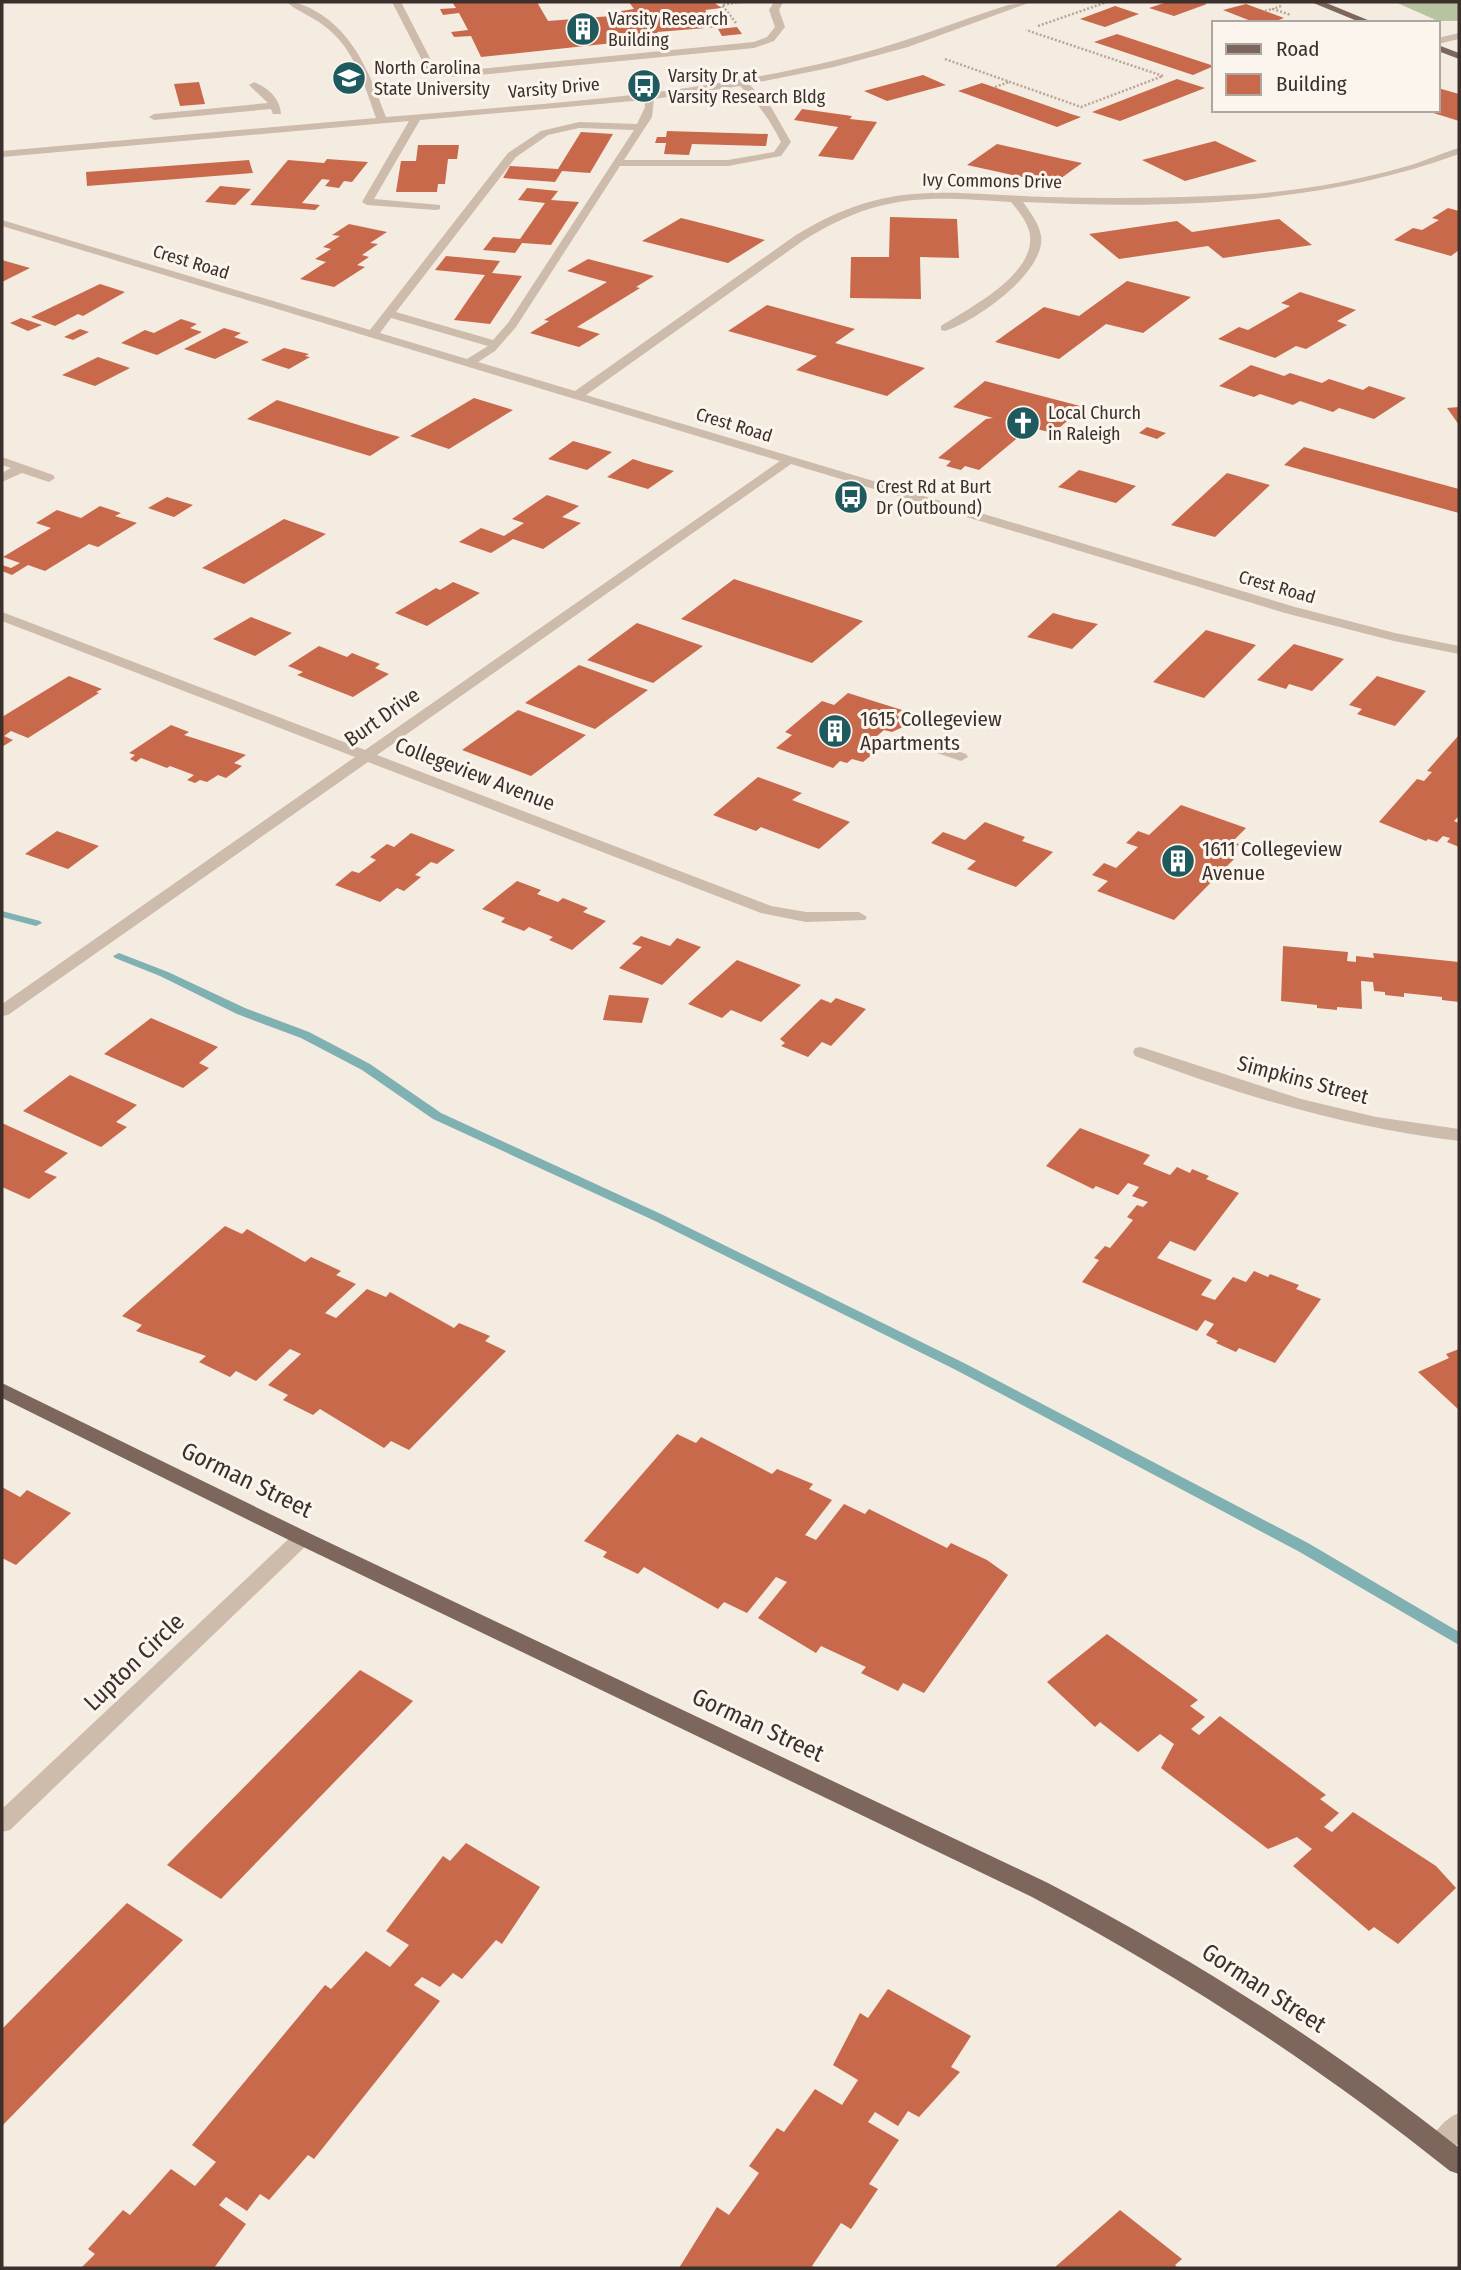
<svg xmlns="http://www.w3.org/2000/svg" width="1461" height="2270" viewBox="0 0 1461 2270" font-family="'Fira Sans Condensed',sans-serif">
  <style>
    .green { fill: #b8c4a0 }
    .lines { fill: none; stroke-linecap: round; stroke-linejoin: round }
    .stream { fill: #7fb0b2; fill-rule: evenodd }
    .building { fill: #c8694b }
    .path { stroke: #b9a596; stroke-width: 2.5; stroke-dasharray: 2 2; stroke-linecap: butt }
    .minor { fill: #cdbbac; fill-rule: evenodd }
    .major { fill: #7d675c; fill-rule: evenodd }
    .labels { text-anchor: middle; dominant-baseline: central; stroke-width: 6; stroke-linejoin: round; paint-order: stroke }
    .far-poi-label { font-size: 18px; fill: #3b302b; stroke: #fbf5ee; text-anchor: start }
    .far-street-label { font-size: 18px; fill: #3b302b; stroke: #fbf5ee }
    .street-label { font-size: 21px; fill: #3b302b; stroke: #fbf5ee }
    .poi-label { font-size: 21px; fill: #3b302b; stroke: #fbf5ee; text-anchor: start }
    .near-street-label { font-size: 24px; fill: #3b302b; stroke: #fbf5ee }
  </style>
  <rect width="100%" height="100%" fill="#f4ebe1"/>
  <path class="green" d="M1395,2H1459V21H1438Z"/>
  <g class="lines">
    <path class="stream" d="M2,911L40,921L42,923L36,926L2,917Z
      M119,953L168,972L245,1008L309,1032L370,1064L441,1113L661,1214L964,1363L1308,1543L1459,1632V1645L1298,1551L954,1369L653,1220L433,1119L362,1070L301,1038L237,1014L160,976L115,958L113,956Z"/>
  </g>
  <path class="building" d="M452,2H537L548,21L624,15L621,11L634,9L629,2H713L722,8L705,10L718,27L657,32L660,38L481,57L471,36L454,37L451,32L468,30L459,13L443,15L440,9L456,8Z
    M1167,2H1200L1207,4L1174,16L1149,8Z
    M1246,4L1284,18L1279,20L1286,23H1256L1223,10Z
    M1115,6L1139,14L1105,27L1080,19Z
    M737,27L742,34L722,36L718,29Z
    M1117,34L1214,66L1193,75L1094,42Z
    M923,75L946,85L887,101L864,91Z
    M1177,79L1205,88L1120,121L1092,112Z
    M199,82L205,104L180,106L174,84Z
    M982,83L1071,114L1081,117L1057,127L958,91Z
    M1438,88L1459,94V121L1427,111L1438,110Z
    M802,109L852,116L850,119L877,122L853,160L818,156L838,127L794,120Z
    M667,131L768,134L766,146L692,144L689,155L664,154L666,143H655L657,137H666Z
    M581,132L613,134L590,173L562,171L555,182L503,178L510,166L558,169Z
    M1215,141L1257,161L1185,181L1142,160Z
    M997,144L1063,159L1082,163L1053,184L967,165Z
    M418,145H459L457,159H448L445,184H438L437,192H396L401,161H416Z
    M327,159L368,162L352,182L344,181L339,188L325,186L330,180L322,179L302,203L320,205L315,210L250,205L288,160L324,163Z
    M249,160L253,173L87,186L86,172Z
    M220,186L251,189L235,205L205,202Z
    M527,188L558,191L551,200L579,202L551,245L522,243L515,253L483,250L493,237L520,239L545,203L518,200Z
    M1448,208L1459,211V250L1451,256L1394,240L1413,228L1422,230L1439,220L1432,218Z
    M890,217L957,219L959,258L920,257L921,299L850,298L851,257H889Z
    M681,218L713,226L765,240L728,263L642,241Z
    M1279,219L1312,245L1223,258L1208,246L1119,259L1089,234L1177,221L1192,232Z
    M349,224L387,232L370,243L378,244L362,255L369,257L357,265L365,267L334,287L300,279L326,262L315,259L331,249L323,247L340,236L332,235Z
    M446,256L500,261L492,273L522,276L490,324L454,320L485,275L435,270Z
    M588,259L654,276L636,287L640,288L577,327L600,334L579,347L530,333L549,321L544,320L607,282L567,271Z
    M2,260L30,268L2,282Z
    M1127,281L1191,297L1143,333L1106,324L1059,359L995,342L1044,307L1079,316Z
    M100,284L125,292L83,316L78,314L55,326L31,317Z
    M1300,292L1356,310L1337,321L1347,325L1306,349L1296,346L1275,358L1218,339L1239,327L1248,330L1290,306L1281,303Z
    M767,305L855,329L835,343L925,368L887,396L796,370L817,356L728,331Z
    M21,318L42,325L28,331L10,323Z
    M181,319L197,324L190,328L202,332L157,355L121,343L145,330L154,333Z
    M224,328L241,333L234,337L249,342L215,359L184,349Z
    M80,329L89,332L73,340L64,337Z
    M284,348L309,354L305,356L310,357L289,369L261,360Z
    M98,357L130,368L95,386L62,375Z
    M1251,365L1284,376L1290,373L1322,383L1329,379L1363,390L1369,386L1406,398L1374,419L1339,408L1333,412L1300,401L1293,405L1260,394L1254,397L1219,386Z
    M985,381L1084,407L1053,433L1025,426L1022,428L1027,430L979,470L965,466L961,470L946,466L951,461L938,458L986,419L993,418L953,407Z
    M474,398L513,410L449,449L410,436Z
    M277,400L375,430L400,437L370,456L247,419Z
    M1459,407V425L1447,408Z
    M1147,427L1166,433L1157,439L1139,433Z
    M573,441L612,452L587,470L548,459Z
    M1304,447L1459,489V513L1284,465Z
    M633,459L645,463L674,471L648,489L607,477Z
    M1079,470L1112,479L1136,486L1116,503L1058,487Z
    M1227,473L1270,485L1215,537L1171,525Z
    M547,495L579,506L562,517L581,523L543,549L513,539L491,553L459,542L481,528L504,536L524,523L512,519Z
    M167,497L193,505L174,517L148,508Z
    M100,506L121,513L115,516L137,523L98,547L89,544L45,571L28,565L12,575L2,571V565L11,568L20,563L3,557L51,528L36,523L57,510L81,518Z
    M284,519L326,534L244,584L202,568Z
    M734,579L863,621L812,663L681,619Z
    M453,582L480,593L427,626L395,613L436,588L440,590Z
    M1053,613L1075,619L1098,624L1072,649L1027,637Z
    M251,617L292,633L255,656L213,639Z
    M637,623L703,646L653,683L587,660Z
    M1206,630L1256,645L1204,698L1153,682Z
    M1294,644L1344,659L1312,691L1289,684L1286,689L1257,680Z
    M319,646L347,657L352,653L380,664L375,668L389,674L353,697L297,675L303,672L288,666Z
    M579,665L648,690L595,729L525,703Z
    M69,676L102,689L96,692L99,693L28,738L11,731L4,736L13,740L2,747V717Z
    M1377,676L1426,691L1395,726L1357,714L1362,709L1349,705Z
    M848,693L902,710L896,715L900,717L896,721L907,725L892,732L884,730L862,749L874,753L863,762L852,759L847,763L840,761L833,768L776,748L792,735L785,732L822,701L834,705Z
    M518,710L586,735L531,776L462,750Z
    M171,725L189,732L184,735L246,755L234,763L242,766L226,778L218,775L207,782L200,780L195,783L187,780L194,775L170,766L167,768L141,758L136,762L130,759L135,755L129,753Z
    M1459,735V816L1454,821L1459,823V847L1447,842L1450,838L1443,836L1437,842L1428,839L1426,841L1379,822L1417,779L1424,781L1432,772L1427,771Z
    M758,777L802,793L792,800L850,822L819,849L761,827L756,831L713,815Z
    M1181,805L1246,828L1232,842L1239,844L1228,855L1235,858L1174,920L1097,891L1108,881L1092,875L1104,863L1116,868L1138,847L1126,843L1138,831L1149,835Z
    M985,822L1025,837L1022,841L1053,852L1016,887L967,869L976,861L931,843L943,832L965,840Z
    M57,831L99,846L68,869L25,854Z
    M411,833L455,850L437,864L431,862L415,875L421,877L404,891L397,888L380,902L335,885L352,871L359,873L376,860L370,857L387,844L394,847Z
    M517,881L541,890L537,894L558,902L563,898L588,908L583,912L606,921L572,950L549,940L553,937L529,927L524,931L501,922L505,918L482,909Z
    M641,936L670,946L677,938L701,947L662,985L619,968L642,947L632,944Z
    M1283,946L1348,952L1347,961L1356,962V956L1374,958L1373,953L1459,962V1002L1442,1000V997L1404,993V997L1385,995V992L1374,991L1373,982L1361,981L1362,1009L1337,1007V1010L1317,1008V1005L1281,1001Z
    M737,960L801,985L761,1022L731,1010L722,1018L688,1004Z
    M609,995L649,998L642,1023L603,1020Z
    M836,998L866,1009L831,1046L822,1042L808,1057L781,1046L785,1043L780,1039L821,999L831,1003Z
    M151,1018L218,1047L199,1063L209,1068L183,1088L104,1054Z
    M70,1075L137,1105L116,1122L127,1127L101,1147L23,1111Z
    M2,1123L68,1153L44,1172L57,1177L29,1199L2,1187Z
    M1080,1128L1150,1155L1143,1164L1170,1175L1177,1167L1190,1173L1192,1169L1209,1176L1206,1179L1239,1193L1195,1251L1170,1241L1157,1258L1212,1280L1201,1295L1215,1300L1233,1277L1246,1282L1254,1271L1268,1277L1270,1274L1299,1285L1296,1289L1321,1299L1275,1363L1239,1348L1236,1352L1216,1343L1218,1341L1206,1335L1214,1324L1205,1320L1197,1331L1082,1282L1099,1260L1094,1258L1105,1246L1110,1248L1133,1220L1127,1217L1137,1205L1143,1207L1148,1202L1132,1196L1139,1187L1128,1183L1118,1195L1096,1186L1093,1189L1046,1166Z
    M225,1226L242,1234L247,1229L305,1262L311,1257L341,1271L336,1275L356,1284L325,1313L336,1318L367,1289L386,1297L390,1292L454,1328L459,1323L490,1336L485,1341L506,1351L409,1450L391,1441L384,1448L320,1409L313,1415L283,1400L288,1395L268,1385L301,1354L290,1349L256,1381L236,1371L230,1377L199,1362L206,1356L136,1331L142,1325L122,1316Z
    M1459,1349V1410L1418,1372L1449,1358L1446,1354Z
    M677,1434L696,1443L701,1437L772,1474L777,1469L813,1484L809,1489L832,1500L805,1535L816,1540L844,1504L865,1514L869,1509L947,1548L951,1543L987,1560L1008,1575L924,1693L903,1683L898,1691L861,1673L866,1667L821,1646L816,1653L758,1618L787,1582L776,1577L747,1613L724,1602L718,1609L644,1567L638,1574L603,1557L607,1552L584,1541Z
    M2,1487L20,1497L27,1490L71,1513L16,1565L2,1558Z
    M1107,1634L1198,1700L1190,1706L1205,1717L1191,1729L1199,1735L1220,1716L1326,1795L1320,1799L1339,1813L1324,1827L1332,1832L1353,1812L1436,1866L1456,1888L1398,1944L1374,1927L1369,1931L1293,1866L1312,1849L1297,1837L1268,1849L1161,1768L1174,1744L1160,1734L1138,1752L1100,1722L1095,1727L1047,1682Z
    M360,1670L413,1701L221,1899L167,1865Z
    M466,1843L540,1887L502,1944L496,1940L462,1979L453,1973L440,1987L422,1977L414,1985L440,2001L314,2159L308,2155L269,2200L260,2194L247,2211L226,2197L219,2205L246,2224L214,2268H81L95,2254L88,2249L123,2210L130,2215L171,2169L195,2186L216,2162L192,2145L325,1985L331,1989L366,1951L390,1967L409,1945L386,1931L443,1856L450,1861Z
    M127,1903L183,1940L2,2126V2029Z
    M888,1989L971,2036L951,2067L960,2072L919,2117L908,2111L898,2126L875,2112L868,2122L899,2140L869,2184L878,2189L851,2229L841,2223L812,2266L816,2268H679L717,2207L729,2215L759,2173L749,2166L777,2128L784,2132L815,2089L842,2105L858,2080L833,2065L860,2013L868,2018Z
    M1120,2210L1182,2259L1175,2265L1178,2268H1054Z"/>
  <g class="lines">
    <path class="path" d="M1281,6L1273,9L1291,15
      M1265,11L1273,9
      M736,23L722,5L741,2
      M1038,26L1107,2
      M945,59L1081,107L1163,76L1026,30
      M995,87L1009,82"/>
    <path class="minor" d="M287,2C300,2 311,8 322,15C358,40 371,78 386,117C535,104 686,96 832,61C893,47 949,24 1008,5L1031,2L908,47L834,67L749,84L771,107L791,142L781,156L728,166H620L516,327L495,351L478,362L575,391L796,235C889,178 945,194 1047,197C1115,199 1184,198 1253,194C1304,190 1355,181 1404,167C1423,162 1441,153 1459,148V154C1319,205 1171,209 1023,202C1030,212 1039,223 1041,236C1046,272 976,321 945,331L941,330V326C969,308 1035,275 1030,235C1028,222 1019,212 1011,202C925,196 880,193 804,240L586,395L1295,607L1395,633L1459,646V654L1394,641L1285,613L791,464L377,755L771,906L806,912H859L867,917L865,920L806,922L761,913L368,762L8,1015L2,1016V1004L355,757L2,621V612L365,750L780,461L2,226V220L370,330L508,153L541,131L579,122L637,124L645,107L644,100L420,120L374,199L440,205V209L436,210L367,205L362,202L409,121L2,157V151L376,118C364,84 354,47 323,25C312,16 296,11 287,2ZM740,86C758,103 770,120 781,142L774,152L728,160H624L652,117L654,99ZM579,128L634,130L508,323L493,340L396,312L516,157L548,135ZM391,318L488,346L467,359L380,333Z
      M392,2H401L434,66L443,70L458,71L754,42L767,37L775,27L769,10L774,2H783L779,10L785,27L774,41L754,48L458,77L441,76L427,70Z
      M1459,33V39L1438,44V38Z
      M254,82C270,89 280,99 281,114H273L271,109L154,120L149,117L154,114L268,103L249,85Z
      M2,457L53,475L55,478L49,482L22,473L2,482V473L11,468L2,465Z
      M918,738L966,754L968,757L961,761L913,745L911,742Z
      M1141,1047L1301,1099L1376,1117L1459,1129V1141C1347,1128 1240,1095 1135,1056L1133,1052L1135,1048Z
      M302,1530L309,1533L312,1538L309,1543L10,1830L2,1832V1809L295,1533Z
      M1459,2113V2142L1448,2155L1439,2158L1430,2155L1427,2147C1433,2133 1445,2118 1459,2113Z"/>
    <path class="major" d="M1311,2H1324L1375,23H1362Z
      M1438,45L1459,53V59L1438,51Z
      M2,1383L309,1533L1048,1883C1194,1959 1331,2046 1459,2148V2174L1450,2171C1319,2066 1180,1976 1032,1897L295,1543L2,1398Z"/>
  </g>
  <defs>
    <g id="building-disc" transform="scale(1.75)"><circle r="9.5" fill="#1f5a5e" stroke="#fbf5ee"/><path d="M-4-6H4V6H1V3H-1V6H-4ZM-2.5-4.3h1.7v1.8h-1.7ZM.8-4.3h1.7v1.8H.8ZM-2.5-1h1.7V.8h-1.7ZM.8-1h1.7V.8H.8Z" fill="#fff"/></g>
    <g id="university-disc" transform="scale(1.75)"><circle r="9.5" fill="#1f5a5e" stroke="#fbf5ee"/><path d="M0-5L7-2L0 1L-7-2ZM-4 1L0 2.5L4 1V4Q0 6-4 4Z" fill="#fff"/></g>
    <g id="bus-disc" transform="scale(1.75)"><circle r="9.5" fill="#1f5a5e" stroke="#fbf5ee"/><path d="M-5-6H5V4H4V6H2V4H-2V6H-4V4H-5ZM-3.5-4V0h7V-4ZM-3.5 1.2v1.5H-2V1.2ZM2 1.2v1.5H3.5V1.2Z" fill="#fff"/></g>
    <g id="church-disc" transform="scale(1.75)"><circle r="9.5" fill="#1f5a5e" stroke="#fbf5ee"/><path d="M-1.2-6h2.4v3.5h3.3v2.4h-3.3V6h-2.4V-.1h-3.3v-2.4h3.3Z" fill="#fff"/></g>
  </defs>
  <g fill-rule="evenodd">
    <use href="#building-disc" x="583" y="29"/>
    <use href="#university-disc" x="349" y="78"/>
    <use href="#bus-disc" x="644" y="86"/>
    <use href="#church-disc" x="1023" y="423"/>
    <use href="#bus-disc" x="851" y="497"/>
    <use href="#building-disc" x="835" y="731"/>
    <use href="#building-disc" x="1178" y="861"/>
  </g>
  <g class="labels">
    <g class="far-poi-label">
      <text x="608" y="19">Varsity Research<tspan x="608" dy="21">Building</tspan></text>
      <text x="374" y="68">North Carolina<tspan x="374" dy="21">State University</tspan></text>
      <text x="668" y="76">Varsity Dr at<tspan x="668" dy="21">Varsity Research Bldg</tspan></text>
      <text x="1048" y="413">Local Church<tspan x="1048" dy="21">in Raleigh</tspan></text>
      <text x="876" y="487">Crest Rd at Burt<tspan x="876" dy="21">Dr (Outbound)</tspan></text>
    </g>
    <g class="far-street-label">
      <text transform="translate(554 88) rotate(-5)">Varsity Drive</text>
      <text transform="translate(992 181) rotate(1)">Ivy Commons Drive</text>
      <text transform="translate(191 262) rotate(17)">Crest Road</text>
      <text transform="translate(734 425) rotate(17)">Crest Road</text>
      <text transform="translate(1277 587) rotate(16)">Crest Road</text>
    </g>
    <g class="street-label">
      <text transform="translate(382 717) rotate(-35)">Burt Drive</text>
      <text transform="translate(475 774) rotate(21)">Collegeview Avenue</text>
      <text transform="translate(1303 1080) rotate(15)">Simpkins Street</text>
    </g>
    <g class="poi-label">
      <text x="860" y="719">1615 Collegeview<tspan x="860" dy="24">Apartments</tspan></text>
      <text x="1202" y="849">1611 Collegeview<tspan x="1202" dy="24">Avenue</tspan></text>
    </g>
    <g class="near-street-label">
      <text transform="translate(247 1480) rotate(26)">Gorman Street</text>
      <text transform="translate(134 1662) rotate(-44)">Lupton Circle</text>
      <text transform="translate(758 1725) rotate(25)">Gorman Street</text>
      <text transform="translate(1264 1988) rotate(33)">Gorman Street</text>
    </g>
  </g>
  <rect width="1461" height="2270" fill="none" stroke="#3b302b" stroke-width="7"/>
  <rect x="1212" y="21" width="228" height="91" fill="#fbf5ee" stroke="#aea6a0" stroke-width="2"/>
  <rect x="1226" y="44" width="35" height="10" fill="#7d675c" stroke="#aea6a0" stroke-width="2"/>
  <text x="1276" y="56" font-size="21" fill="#3b302b">Road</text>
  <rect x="1226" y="74" width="35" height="21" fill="#c8694b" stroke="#aea6a0" stroke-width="2"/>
  <text x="1276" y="91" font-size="21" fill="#3b302b">Building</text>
</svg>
